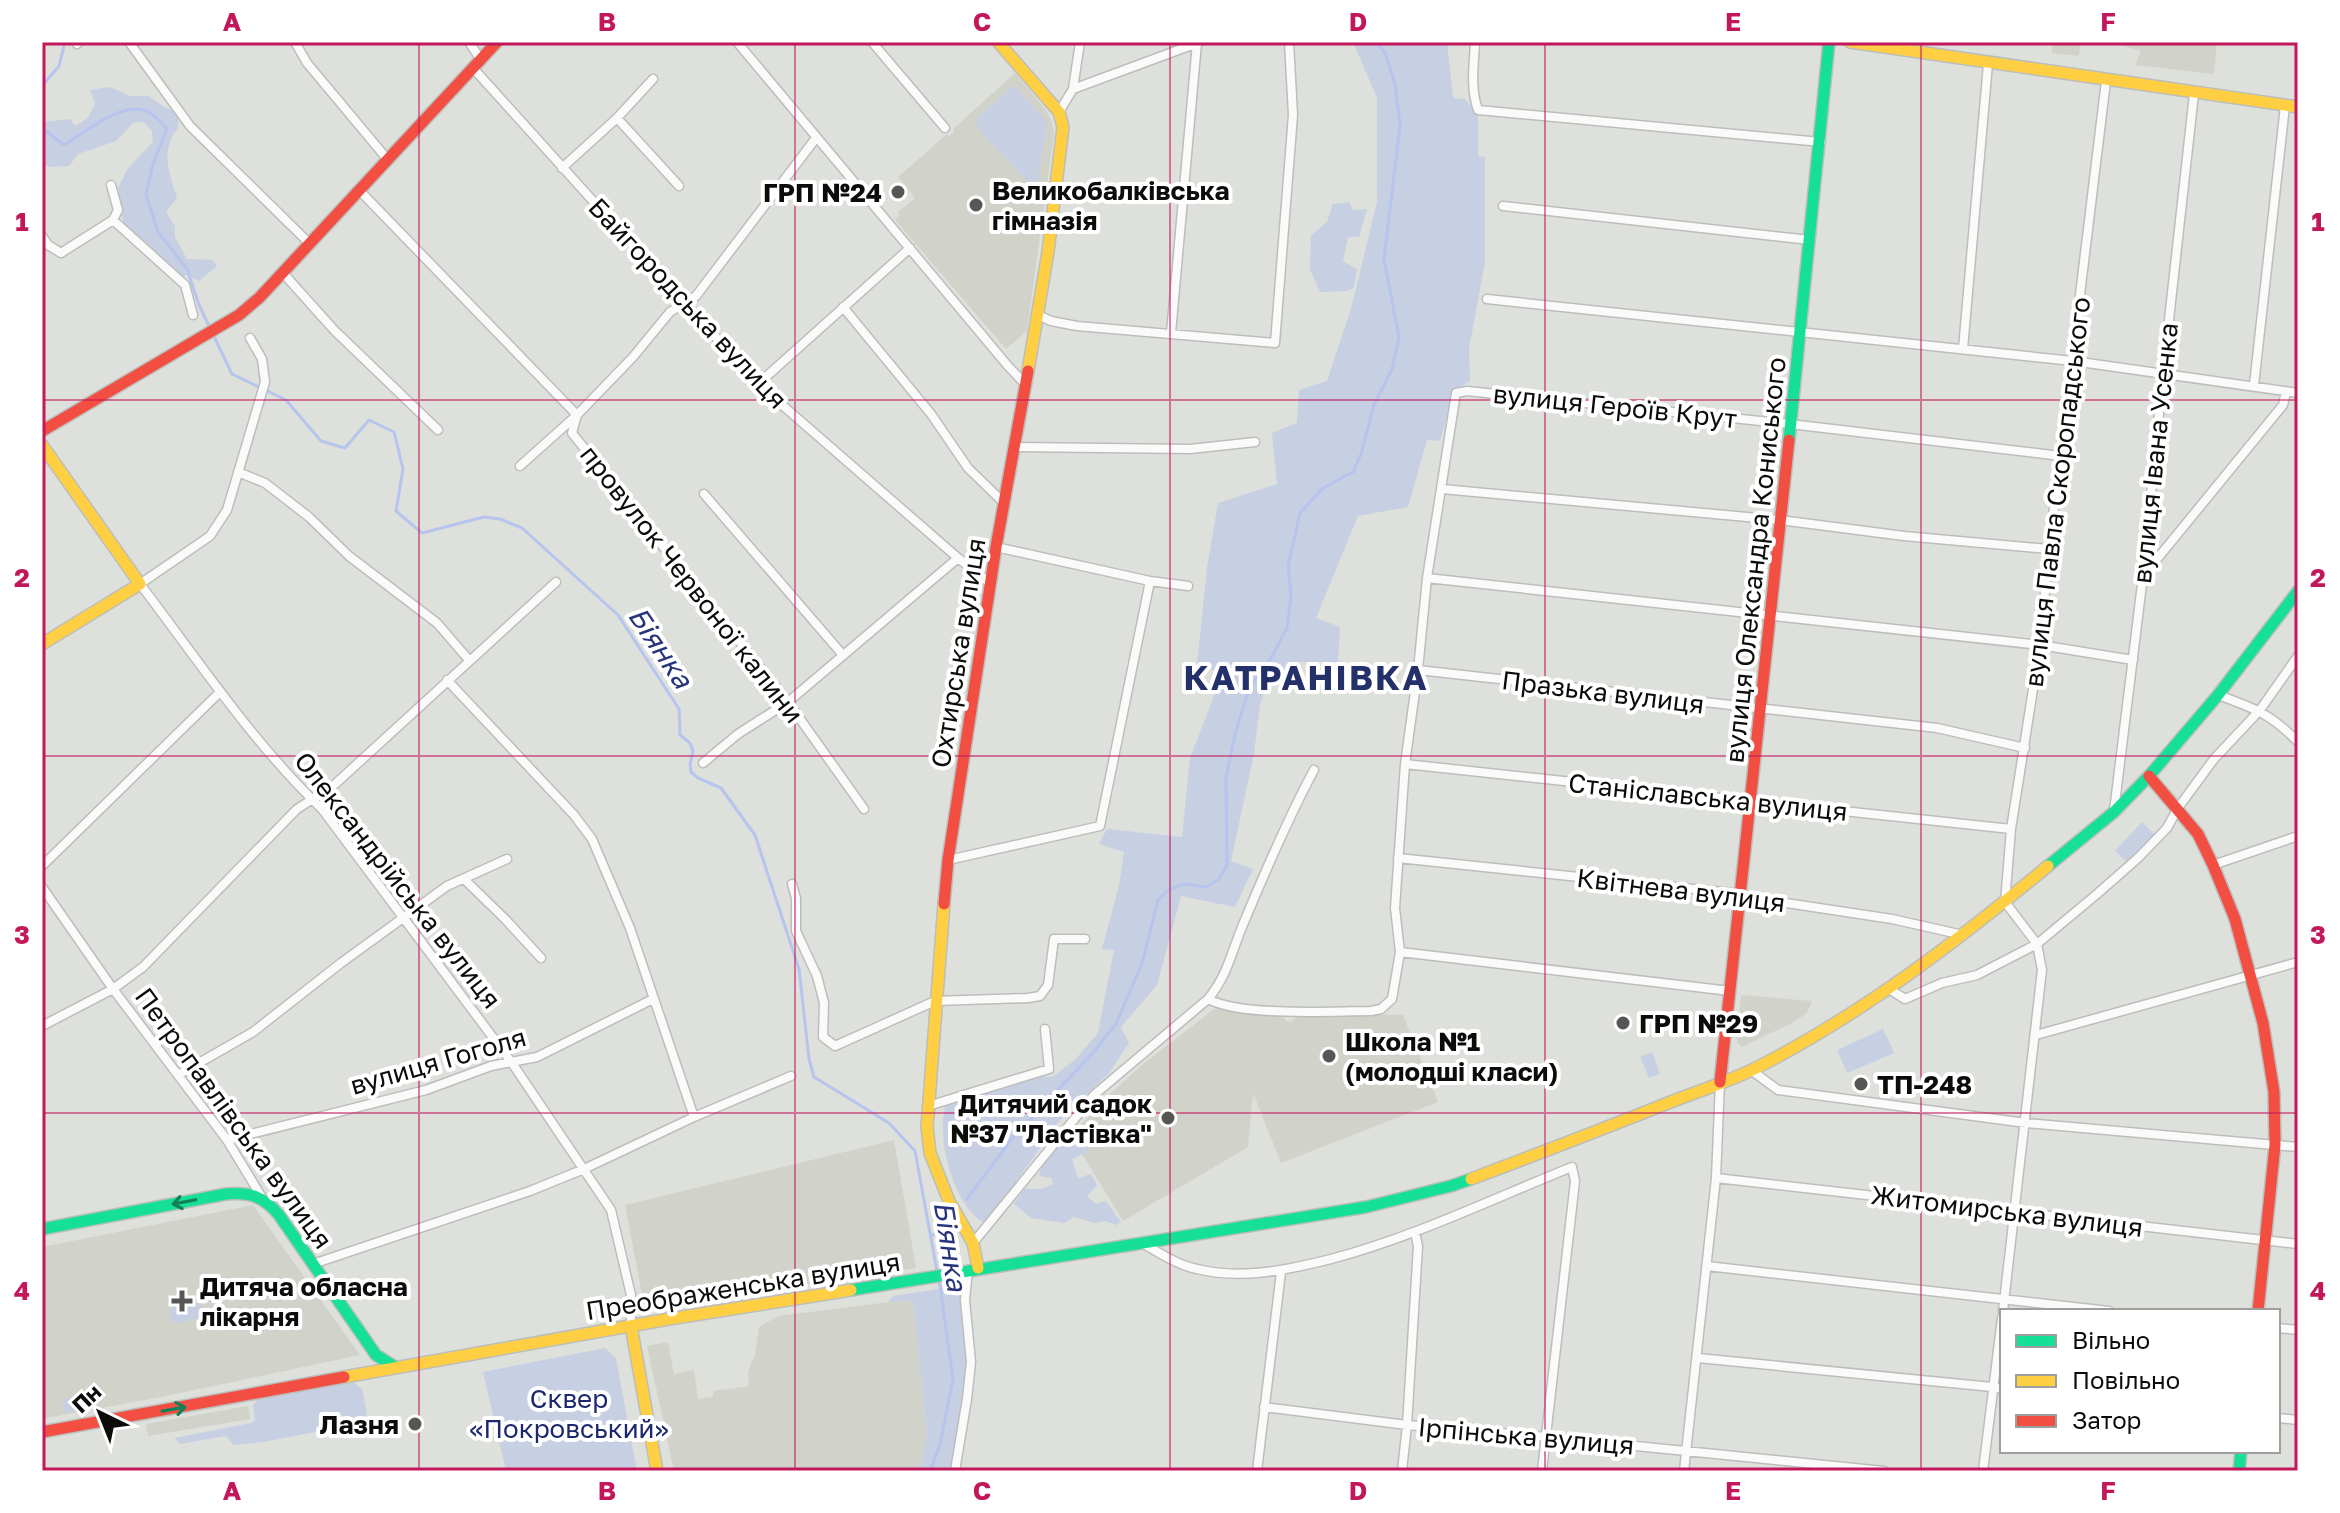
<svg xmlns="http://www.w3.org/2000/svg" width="2340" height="1513" viewBox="0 0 2340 1513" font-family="'Golos Text',sans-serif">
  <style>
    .built { fill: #d1d3ca }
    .green { fill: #c7cfe2 }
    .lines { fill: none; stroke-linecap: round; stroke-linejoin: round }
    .stream { stroke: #b6c4ee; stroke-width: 3 }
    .street-casing { stroke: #bcbebb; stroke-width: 11 }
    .fast-casing { stroke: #bcbebb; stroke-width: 14 }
    .slow-casing { stroke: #bcbebb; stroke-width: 14 }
    .jam-casing { stroke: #bcbebb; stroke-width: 14 }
    .street { stroke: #fafafa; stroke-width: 8 }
    .fast { stroke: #16e098; stroke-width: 11 }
    .slow { stroke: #ffcf43; stroke-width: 11 }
    .jam { stroke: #f24e42; stroke-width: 11 }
    .oneway { stroke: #128159 }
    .grid { fill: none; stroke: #c2185b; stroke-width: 2; stroke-opacity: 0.55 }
    .poi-dot { fill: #565754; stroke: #fff; stroke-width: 3 }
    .labels { text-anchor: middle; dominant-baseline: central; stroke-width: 8; stroke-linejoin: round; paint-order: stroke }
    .poi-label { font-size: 26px; font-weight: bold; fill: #0c0d0b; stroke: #fff; text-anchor: start }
    .street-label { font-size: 26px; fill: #0c0d0b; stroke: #fff }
    .park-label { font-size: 26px; fill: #1c276d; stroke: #fff }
    .water-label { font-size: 28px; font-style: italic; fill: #26347b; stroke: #fff }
    .district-label { font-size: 34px; font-weight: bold; letter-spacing: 2px; fill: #243069; stroke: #fff }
    .neatline { fill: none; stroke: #c2185b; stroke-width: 3 }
    .grid-label { font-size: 26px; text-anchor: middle; font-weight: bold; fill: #c2185b }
  </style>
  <rect width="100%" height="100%" fill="#dee0dc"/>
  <path class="built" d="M2052,42H2081L2079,56L2052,53Z
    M2110,42H2217L2214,74L2135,65L2141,51Z
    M1015,73L1046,110L1052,122L1054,134L1027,331L1006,349L895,220L900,215L898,212L915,198L898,177L947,134L949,136L954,132L953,129Z
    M1741,995L1812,1001L1807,1013L1794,1022L1742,1047L1737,1042Z
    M1214,1009L1280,1014L1287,1022L1292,1021L1300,1014L1403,1015L1438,1102L1281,1163L1253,1093L1248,1147L1123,1221L1071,1136L1102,1101L1142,1065Z
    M894,1140L916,1268L645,1310L625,1205Z
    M253,1205L360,1355L166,1396L42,1419V1247Z
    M913,1299L927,1435L919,1471H674L647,1346L668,1342L674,1374L694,1370L698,1399L713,1397V1391L749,1386L748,1372L755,1354L759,1327L778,1316Z
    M248,1406L250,1419L148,1436L146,1424Z"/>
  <path class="green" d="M1353,42H1447L1453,98L1465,99L1478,115V156L1485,157V262L1469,349L1470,381L1454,391L1440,441L1427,440L1408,507L1358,516L1316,618L1340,627L1338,662H1287L1279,676L1269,681L1260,704L1254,754L1231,861L1253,869L1235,907L1181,896L1157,985L1121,1027L1129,1043L1110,1072L1060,1120L986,1224C953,1208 935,1136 946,1103L1039,1076L1052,1077L1075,1060L1098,1033L1114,950L1102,949L1119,886L1124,852L1099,844L1107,829L1182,837L1190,758L1223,673L1197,665L1207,568L1218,503L1277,484L1272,433L1297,423L1299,390L1327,381L1351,309L1377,202V98Z
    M1014,85L1047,122L1038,179L1031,185L978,129L976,119Z
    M110,87L130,96H149L164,107L173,110L178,114V128C160,150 169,173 177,198L166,212L175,226V237L187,259L213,260L217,266L199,281L186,275L180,278L124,223L121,213L117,190L128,168L153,142L152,131L144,122H134L116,141L78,154L69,166L49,167L42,163V122L70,119L75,126L88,118L95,104L90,90Z
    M1349,202L1353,210L1367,209L1359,237H1348L1343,261L1357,269L1354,287L1347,291L1320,292L1310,269L1311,235L1327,222L1333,204Z
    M2142,822L2154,834L2127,862L2115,851Z
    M1883,1029L1894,1053L1847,1073L1837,1050Z
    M1652,1052L1660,1074L1649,1078L1640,1057Z
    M1068,1133L1086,1142L1088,1152L1072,1159L1078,1178L1091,1174L1097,1185L1087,1196L1096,1204L1106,1201L1121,1222L1116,1225L1105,1221L1095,1223L1074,1217L1064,1223L1031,1218L1014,1204L1024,1189H1041L1053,1184L1051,1178L1039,1176L1041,1166Z
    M964,1285C960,1310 966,1335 967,1360C967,1393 960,1440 950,1471H919L927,1435L913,1300L888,1302L893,1296Z
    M191,1302H198L202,1307L203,1313L199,1318L178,1323L170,1320V1310L173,1307Z
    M605,1348L616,1358L637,1471H506L483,1372Z
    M353,1382L362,1389L367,1414L353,1432L336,1428L263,1442L233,1445L226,1436L180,1444L175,1438L251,1423L255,1420L253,1405L258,1399Z
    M96,1393L98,1407L65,1413L62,1399Z"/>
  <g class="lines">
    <path class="stream" d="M42,86L59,66L65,42
      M42,128L64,145C85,132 125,99 149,112C155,115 162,124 167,129L153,164L146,195L158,232L187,269L199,305L232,374L286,400L321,441L345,448L369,420L394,432L403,469L396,511L422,533L484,517L500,519L522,528L618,615L679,709L680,735L690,743L693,751L690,764L691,772L698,778L721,788L755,835L799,969L809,1059L814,1077L889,1123L915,1151L937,1271
      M967,1199L1014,1136L1092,1054L1116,1024L1142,963L1158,900L1170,889L1185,884L1206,887L1219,879L1227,865L1226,778L1235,734L1249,689L1271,658L1287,628L1291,596L1288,566L1300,513L1323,488L1353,472L1361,454L1374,405L1392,369L1399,338L1384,259L1400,126L1395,84L1385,52L1375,42
      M932,1236L948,1219
      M930,1471L940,1445L953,1379L939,1278"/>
    <g class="street-casing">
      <path id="street" d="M129,42L190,126L310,244
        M295,42L307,63L388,160
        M469,42L481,60
        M737,42L1008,366L1026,385
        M872,42L945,128
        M1475,42C1474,65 1470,88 1478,110L1821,142
        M77,44L79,42
        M473,68L758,384L958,558L991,584
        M1073,89L1200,42
        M1059,112L1073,89L1080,42
        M617,118L679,186
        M562,168L617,118L653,79
        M360,191L577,415L572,433L788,702L864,809
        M1503,206L1810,240
        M113,220L185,285L193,315
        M42,236L48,245L61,253L113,220L118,210L111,185
        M283,273L334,330L438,430
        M1487,299L2073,361L2298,393
        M843,307L931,414L968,468L1005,504
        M1038,315L1051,321L1077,326L1275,343L1293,115L1289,42
        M1171,333L1197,43
        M250,338L262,359L265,382L227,510L210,536L140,584C198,660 252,742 322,809L512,1063L611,1210L631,1295V1326
        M1963,349L1988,64
        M758,384L910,248
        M2254,385L2285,106
        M1014,447L1190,449L1255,442
        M520,466L577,415L633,357L670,312L696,296L816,138
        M238,472L265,483L309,517L349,556L437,623L469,660
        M1442,489L1780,520L1904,536L2049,549
        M704,494L842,654
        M996,547L1150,581L1188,586
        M2144,575L2283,405L2286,392
        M1427,578L2040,645L2133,660
        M1418,670L1937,728L2025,748
        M447,680L574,815L592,839L630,928L694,1117
        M2218,695C2254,708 2271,714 2298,742
        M703,763L738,734L788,702L958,558
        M1405,764L2011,829
        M2114,811L2143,576L2163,374L2194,94
        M1398,858L1742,894L1753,898L1892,919L1963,935
        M948,860L1100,826L1150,581
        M2213,865L2298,836
        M42,866L220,692
        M464,879L505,919L541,958
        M792,884L796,898V931L817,976L824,1003L823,1037L835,1046L935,1001L1028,998L1040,996L1048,985L1054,939H1085
        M42,887L113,989L227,1140L261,1196
        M1400,952L1730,991
        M1889,989L1905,999L1942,983L1977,975L2037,944L2097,894L2138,858L2167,828L2178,808L2214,759L2260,710L2298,656
        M1208,999C1243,1017 1329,1011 1371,1011L1381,1009L1392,999L1400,952L1395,908L1405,764L1418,670L1427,578L1456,393L1467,391L1790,424L2061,456
        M42,1026L113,989L143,967L297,809L333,786L556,582
        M2036,1035L2298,962
        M1751,1070L1778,1090L2026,1123L2298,1147
        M178,1075L253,1032L341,963L447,886L507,859
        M928,1106L1049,1069L1045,1029
        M227,1140L426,1090L491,1066L537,1057L653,999
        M1716,1178L2298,1244
        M973,1243L1094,1095L1208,999C1227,976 1231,954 1242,927C1264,874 1287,820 1314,770
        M1142,1243C1160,1253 1177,1265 1197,1269C1242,1280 1287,1270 1331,1259C1414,1237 1492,1199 1572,1167L1575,1181L1542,1471
        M313,1264L530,1191L584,1169L694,1117L791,1076
        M1707,1266L2109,1311
        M2003,1311L2042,970L2037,944L2005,902L2011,829L2040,645L2049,549L2106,81
        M2278,1328L2298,1330
        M1698,1358L2002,1388
        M1264,1407L1407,1425L1546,1437L1884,1471
        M2278,1418L2298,1420
        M955,1471L967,1399L971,1362L965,1300L968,1270
        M1257,1471L1281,1272
        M1402,1471L1407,1425L1418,1246L1415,1232
        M1684,1471L1716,1178L1720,1082
        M1983,1471L2002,1318"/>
    </g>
    <g class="fast-casing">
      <path id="fast" d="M1789,440L1829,42
        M2048,866L2114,812L2149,776L2218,695L2298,591
        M42,1229L226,1194C250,1192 263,1196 279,1215L376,1355L395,1367
        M851,1290L1366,1207L1451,1186L1471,1179
        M2239,1471L2241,1451"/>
    </g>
    <g class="slow-casing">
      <path id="slow" d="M998,42L1059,112L1063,127L1048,252L1028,371
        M1850,42L2298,107
        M42,445L140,584L42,644
        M944,904L927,1127L930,1153L949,1201L973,1243L978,1268
        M1471,1179C1535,1155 1600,1130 1663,1105C1693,1093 1725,1083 1754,1069C1861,1015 1956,942 2048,866
        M631,1326L657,1471
        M344,1377L669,1319L851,1290"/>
    </g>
    <g class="jam-casing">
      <path id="jam" d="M42,431L239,315L260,297L497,42
        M2149,776L2198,834L2213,865L2235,919L2263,1023L2274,1092L2275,1145L2258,1311
        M944,904L948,860L996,547L1028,371
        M1720,1082L1789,440
        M42,1432L344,1377"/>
    </g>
    <use href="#street" class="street"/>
    <use href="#fast" class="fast"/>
    <use href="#slow" class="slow"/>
    <use href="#jam" class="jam"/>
  </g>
  <defs><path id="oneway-shaft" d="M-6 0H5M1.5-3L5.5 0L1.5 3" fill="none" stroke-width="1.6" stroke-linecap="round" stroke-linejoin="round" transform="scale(2)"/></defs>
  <g class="oneway">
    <use href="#oneway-shaft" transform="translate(184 1202) rotate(169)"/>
    <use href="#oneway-shaft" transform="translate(174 1409) rotate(-10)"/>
  </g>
  <path class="grid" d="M419,42V1471M795,42V1471M1170,42V1471M1545,42V1471M1921,42V1471M42,400H2298M42,756H2298M42,1113H2298"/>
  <g class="poi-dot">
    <circle cx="898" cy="192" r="8"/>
    <circle cx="976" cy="205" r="8"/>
    <circle cx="1623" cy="1023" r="8"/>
    <circle cx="1329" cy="1056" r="8"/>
    <circle cx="1861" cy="1084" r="8"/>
    <circle cx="1168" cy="1118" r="8"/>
    <path d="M178 1289h8v8h8v8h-8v8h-8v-8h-8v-8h8z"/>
    <circle cx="415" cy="1424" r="8"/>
  </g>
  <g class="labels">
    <g class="poi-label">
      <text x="992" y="190">Великобалківська<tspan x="992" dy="30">гімназія</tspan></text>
      <text x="882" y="192" text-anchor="end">ГРП №24</text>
      <text x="1639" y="1023">ГРП №29</text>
      <text x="1345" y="1041">Школа №1<tspan x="1345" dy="30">(молодші класи)</tspan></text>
      <text x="1877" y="1084">ТП-248</text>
      <text x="1152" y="1103" text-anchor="end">Дитячий садок<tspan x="1152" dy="30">№37 "Ластівка"</tspan></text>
      <text x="200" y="1286">Дитяча обласна<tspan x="200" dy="30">лікарня</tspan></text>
      <text x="399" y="1424" text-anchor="end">Лазня</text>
    </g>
    <g class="street-label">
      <text transform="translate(688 303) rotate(47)">Байгородська вулиця</text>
      <text transform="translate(1615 406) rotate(6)">вулиця Героїв Крут</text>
      <text transform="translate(2155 453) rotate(-84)">вулиця Івана Усенка</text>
      <text transform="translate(2057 492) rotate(-83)">вулиця Павла Скоропадського</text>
      <text transform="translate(1755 560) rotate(-84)">вулиця Олександра Кониського</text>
      <text transform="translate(692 584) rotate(52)">провулок Червоної калини</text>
      <text transform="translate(958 653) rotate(-81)">Охтирська вулиця</text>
      <text transform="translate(1603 692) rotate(7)">Празька вулиця</text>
      <text transform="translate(1708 797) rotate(6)">Станіславська вулиця</text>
      <text transform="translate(398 880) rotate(52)">Олександрійська вулиця</text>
      <text transform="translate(1681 890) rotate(7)">Квітнева вулиця</text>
      <text transform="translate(438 1061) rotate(-16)">вулиця Гоголя</text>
      <text transform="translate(234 1118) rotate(54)">Петропавлівська вулиця</text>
      <text transform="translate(2007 1211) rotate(7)">Житомирська вулиця</text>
      <text transform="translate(743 1286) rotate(-9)">Преображенська вулиця</text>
      <text transform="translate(1526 1436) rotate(5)">Ірпінська вулиця</text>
    </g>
    <g class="park-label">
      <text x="569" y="1398">Сквер<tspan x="569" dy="30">«Покровський»</tspan></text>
    </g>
    <g class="water-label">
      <text transform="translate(661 647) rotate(56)">Біянка</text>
      <text transform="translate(951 1246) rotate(81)">Біянка</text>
    </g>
    <g class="district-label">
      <text x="1306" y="677">КАТРАНІВКА</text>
    </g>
  </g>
  <rect width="2340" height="1513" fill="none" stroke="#ffffff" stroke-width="88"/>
  <rect x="2000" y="1309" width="280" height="144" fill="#ffffff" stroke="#9e9e9d" stroke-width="2"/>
  <rect x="2016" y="1335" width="40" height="12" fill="#16e098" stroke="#9e9e9d" stroke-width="2"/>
  <text x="2072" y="1349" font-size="24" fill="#0c0d0b">Вільно</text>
  <rect x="2016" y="1375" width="40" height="12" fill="#ffcf43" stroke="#9e9e9d" stroke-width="2"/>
  <text x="2072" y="1389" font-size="24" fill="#0c0d0b">Повільно</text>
  <rect x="2016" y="1415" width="40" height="12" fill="#f24e42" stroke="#9e9e9d" stroke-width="2"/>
  <text x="2072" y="1429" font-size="24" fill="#0c0d0b">Затор</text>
  <g transform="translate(100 1413) rotate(317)" stroke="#ffffff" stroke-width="6" paint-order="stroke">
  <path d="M0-6L14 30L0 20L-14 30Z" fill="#0c0d0b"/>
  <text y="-12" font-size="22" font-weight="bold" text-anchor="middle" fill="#0c0d0b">Пн</text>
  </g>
  <rect x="44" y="44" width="2252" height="1425" class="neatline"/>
  <g class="grid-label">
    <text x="232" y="31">A</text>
    <text x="607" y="31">B</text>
    <text x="982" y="31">C</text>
    <text x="1358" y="31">D</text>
    <text x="1733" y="31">E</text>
    <text x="2108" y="31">F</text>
    <text x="22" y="231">1</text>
    <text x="2318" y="231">1</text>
    <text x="22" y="587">2</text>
    <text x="2318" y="587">2</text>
    <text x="22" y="944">3</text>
    <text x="2318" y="944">3</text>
    <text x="22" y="1300">4</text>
    <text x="2318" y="1300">4</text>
    <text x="232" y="1500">A</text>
    <text x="607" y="1500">B</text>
    <text x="982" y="1500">C</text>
    <text x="1358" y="1500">D</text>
    <text x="1733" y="1500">E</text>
    <text x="2108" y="1500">F</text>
  </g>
</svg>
